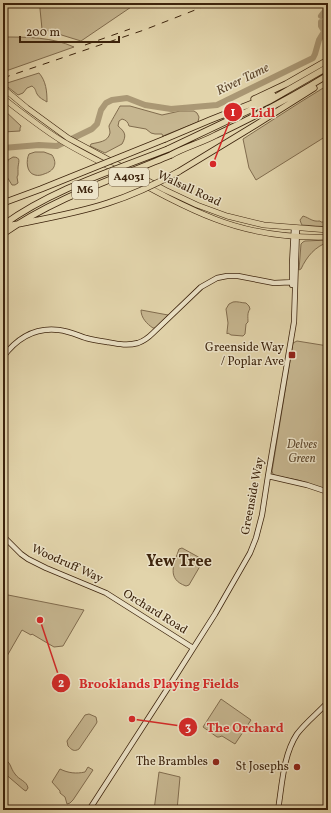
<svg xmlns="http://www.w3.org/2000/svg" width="331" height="813" viewBox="0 0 331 813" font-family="Vollkorn,serif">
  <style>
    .green { fill: #c6b690; stroke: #816c4e }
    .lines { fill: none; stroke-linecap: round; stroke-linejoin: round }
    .river { stroke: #aa9875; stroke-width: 6 }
    .secondary-casing { stroke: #3c230c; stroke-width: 6 }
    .primary-casing { stroke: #3c230c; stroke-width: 6 }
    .highway-casing { stroke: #3c230c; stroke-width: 7 }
    .secondary { stroke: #ece3c8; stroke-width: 4.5 }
    .primary { stroke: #e2d4ab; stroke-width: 5 }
    .highway { stroke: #e2d4ab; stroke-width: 5.5 }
    .rail { stroke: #3c230c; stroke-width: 1; stroke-dasharray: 7 7; stroke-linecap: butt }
    .highway-bridge-casing { stroke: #3c230c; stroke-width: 7; stroke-linecap: butt }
    .highway-bridge { stroke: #e2d4ab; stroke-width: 5.5 }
    .poi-dot { fill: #8f2418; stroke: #ece3c8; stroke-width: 1.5 }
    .labels { text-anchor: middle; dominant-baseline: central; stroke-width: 3; stroke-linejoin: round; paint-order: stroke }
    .shield { fill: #ece3c8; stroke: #715d44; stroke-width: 1 }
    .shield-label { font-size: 11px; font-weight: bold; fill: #3c230c }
    .street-label { font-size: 12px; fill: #3c230c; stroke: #ece3c8 }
    .poi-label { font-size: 12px; fill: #3c230c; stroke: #ece3c8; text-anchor: end }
    .park-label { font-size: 12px; font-style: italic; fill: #5e482d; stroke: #ece3c8 }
    .water-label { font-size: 13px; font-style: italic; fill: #5d462c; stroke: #ece3c8 }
    .district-label { font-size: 16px; font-weight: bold; fill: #3c230c; stroke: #ece3c8 }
    .leader { fill: none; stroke: #d62828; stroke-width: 1.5 }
    .callout-dot { fill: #d62828; stroke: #ece3c8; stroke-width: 1.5 }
    .mark-label { font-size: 12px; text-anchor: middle; font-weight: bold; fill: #fff }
    .callout-label { font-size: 13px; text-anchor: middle; font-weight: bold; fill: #d62828; stroke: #ece3c8; stroke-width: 3; stroke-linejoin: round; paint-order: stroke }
  </style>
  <rect width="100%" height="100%" fill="#e2d4ab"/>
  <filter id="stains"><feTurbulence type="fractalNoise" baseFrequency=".005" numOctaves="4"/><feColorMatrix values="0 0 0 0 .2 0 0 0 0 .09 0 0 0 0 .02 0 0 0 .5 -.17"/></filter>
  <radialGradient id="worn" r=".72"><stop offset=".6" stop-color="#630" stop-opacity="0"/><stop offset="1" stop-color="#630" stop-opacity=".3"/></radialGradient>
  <path class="green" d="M40,3H137L81,41L42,29L40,9Z
    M3,37C27,37 52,37 74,47L3,72Z
    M39,73C46,81 47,91 47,102C44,100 39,98 37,94C35,90 36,89 32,86L27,88L23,93L18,95L4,84Z
    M328,85V135L256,180L249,168L243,139L299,103Z
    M120,106H130L162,115L180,111H194L197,113L199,117L198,122L163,136L162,134H155L151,133L146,129L129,126C128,122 126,120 122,119L119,121L118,126C125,132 127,135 122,144L105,153L90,146L91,144C99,142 108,142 110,133C110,130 109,128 109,126C109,125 119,108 120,106Z
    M4,110L21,126L20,128V131L3,132Z
    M35,152H44L52,155C58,164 54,171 44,174C42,175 38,176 35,175C26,173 26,160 29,154Z
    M13,157C22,157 18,163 18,168C18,170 18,172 18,175L17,177L18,183L15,185H12L4,172L7,164L8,160Z
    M303,216C310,218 312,222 320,221L321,222H326V221L328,220V227L302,225L301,223L300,220Z
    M328,240V242C315,247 307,256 301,269L299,270L301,244L303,242L305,241Z
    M233,302C237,301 242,303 246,303L249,306L250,309C247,313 248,317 248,322L246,324L245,334L243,336L231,335L228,333L227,334V332L228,323L226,309L229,304Z
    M141,310L168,315L155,328H153C147,324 141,318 141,310Z
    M297,341L328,346V490L298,480L276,476L273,474L272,471L293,343Z
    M182,548L202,559L203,561L189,585L186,586C166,579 174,564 179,549Z
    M3,594L84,610L63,646L54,647L32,634L31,635L22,630L3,663Z
    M221,699L251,720L235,744L222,736L219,737H217L203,727Z
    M89,714L96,717L97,722L96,724L79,749C74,752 72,750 68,746L67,741L83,718L85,715Z
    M3,759C11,761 10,768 15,774C19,780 27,781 28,788L26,791L24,790L3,772Z
    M88,767L93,770L73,800L70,803L67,804L65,797L60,793V791L52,782L60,769C68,773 76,774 85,772Z
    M159,772L180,777L177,810H154Z"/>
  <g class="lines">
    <path class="river" d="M321,16L328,7
      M321,22V26L324,31
      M3,148L39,145L57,146L92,129L97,124L101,110L106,103L112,100L127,98L145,105L171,109L217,105L313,58L315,54L319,40L328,25"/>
    <g class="secondary-casing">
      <path id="secondary" d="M292,285V264L294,228
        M3,357C17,338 35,327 59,330C68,331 77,335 86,338C93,340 100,341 107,342C118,344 127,346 138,343C144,341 149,337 153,333L201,287L217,278L227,276H238L274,283L295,282
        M268,476L307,485L328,492
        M3,536L21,554L28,559L46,568L106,593L193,648
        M89,810L175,677L215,614L250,553L256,538L262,515L268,476L294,322L297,228
        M278,810C282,786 283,755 297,734C306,722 318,713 328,702"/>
    </g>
    <g class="primary-casing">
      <path id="primary" d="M3,88L27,108L68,138L165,190L197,205L227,216L264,225L328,230
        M3,98C22,113 41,128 62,141C82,153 104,164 126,175C155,191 184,207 215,219C251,233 290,238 328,237"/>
    </g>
    <g class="highway-casing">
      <path id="highway" d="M254,99L286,84L328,60
        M165,139L210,120L273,95
        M168,149L269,101L328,67
        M171,155C185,147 201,143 216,135C254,117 292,97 328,75
        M178,172L257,124L314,88"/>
    </g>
    <use href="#secondary" class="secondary"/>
    <use href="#primary" class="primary"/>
    <use href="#highway" class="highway"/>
    <path class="rail" d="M85,45L130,29
      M3,78L144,30L213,3"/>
    <g class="highway-bridge-casing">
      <path id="highway-bridge" d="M3,203L41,189L165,139
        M3,225C53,189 112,171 168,149
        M3,227C37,220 75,214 108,203C133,195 156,184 178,172
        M3,234C54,198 114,179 171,155"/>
    </g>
    <use href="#highway-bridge" class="highway-bridge"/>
  </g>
  <g class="poi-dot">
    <rect x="288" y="351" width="8" height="8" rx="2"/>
    <circle cx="216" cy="762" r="4"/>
    <circle cx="297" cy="767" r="4"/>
  </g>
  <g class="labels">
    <g class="shield">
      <rect x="109" y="168" width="40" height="18" rx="3"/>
      <rect x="72" y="181" width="26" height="18" rx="3"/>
    </g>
    <g class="shield-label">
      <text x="129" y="177">A4031</text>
      <text x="85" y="190">M6</text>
    </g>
    <g class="street-label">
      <text transform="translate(189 189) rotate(25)">Walsall Road</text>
      <text transform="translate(253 496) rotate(-79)">Greenside Way</text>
      <text transform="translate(67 564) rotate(24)">Woodruff Way</text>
      <text transform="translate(155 612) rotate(32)">Orchard Road</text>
    </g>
    <g class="poi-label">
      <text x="284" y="348">Greenside Way<tspan x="284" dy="14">/ Poplar Ave</tspan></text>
      <text x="208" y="762">The Brambles</text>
      <text x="289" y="767">St Josephs</text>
    </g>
    <g class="park-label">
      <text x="302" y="445">Delves<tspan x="302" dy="14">Green</tspan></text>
    </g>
    <g class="water-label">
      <text transform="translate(243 80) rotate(-26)">River Tame</text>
    </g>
    <g class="district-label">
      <text x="179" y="562">Yew Tree</text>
    </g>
  </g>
  <path class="leader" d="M213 164L233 112M40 620L61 683M132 719L188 727"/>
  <g class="callout-dot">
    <circle cx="213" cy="164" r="4"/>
    <circle cx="40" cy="620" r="4"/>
    <circle cx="132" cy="719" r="4"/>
    <circle cx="233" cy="112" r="10"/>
    <circle cx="61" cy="683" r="10"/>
    <circle cx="188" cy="727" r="10"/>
  </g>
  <g class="mark-label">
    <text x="233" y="116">1</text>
    <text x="61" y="687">2</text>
    <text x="188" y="731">3</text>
  </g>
  <g class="callout-label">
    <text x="263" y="117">Lidl</text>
    <text x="159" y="688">Brooklands Playing Fields</text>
    <text x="245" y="732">The Orchard</text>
  </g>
  <rect width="331" height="813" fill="none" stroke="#e2d4ab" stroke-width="16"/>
  <rect x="4" y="4" width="323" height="805" fill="none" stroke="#3c230c" stroke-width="2"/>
  <rect x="8" y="8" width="315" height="797" fill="none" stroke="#3c230c"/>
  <path d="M20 36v6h99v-6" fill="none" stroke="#3c230c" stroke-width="2"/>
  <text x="26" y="36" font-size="12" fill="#3c230c" stroke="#ece3c8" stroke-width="3" paint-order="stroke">200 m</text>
  <rect width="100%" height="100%" filter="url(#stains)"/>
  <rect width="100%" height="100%" fill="url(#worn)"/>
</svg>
